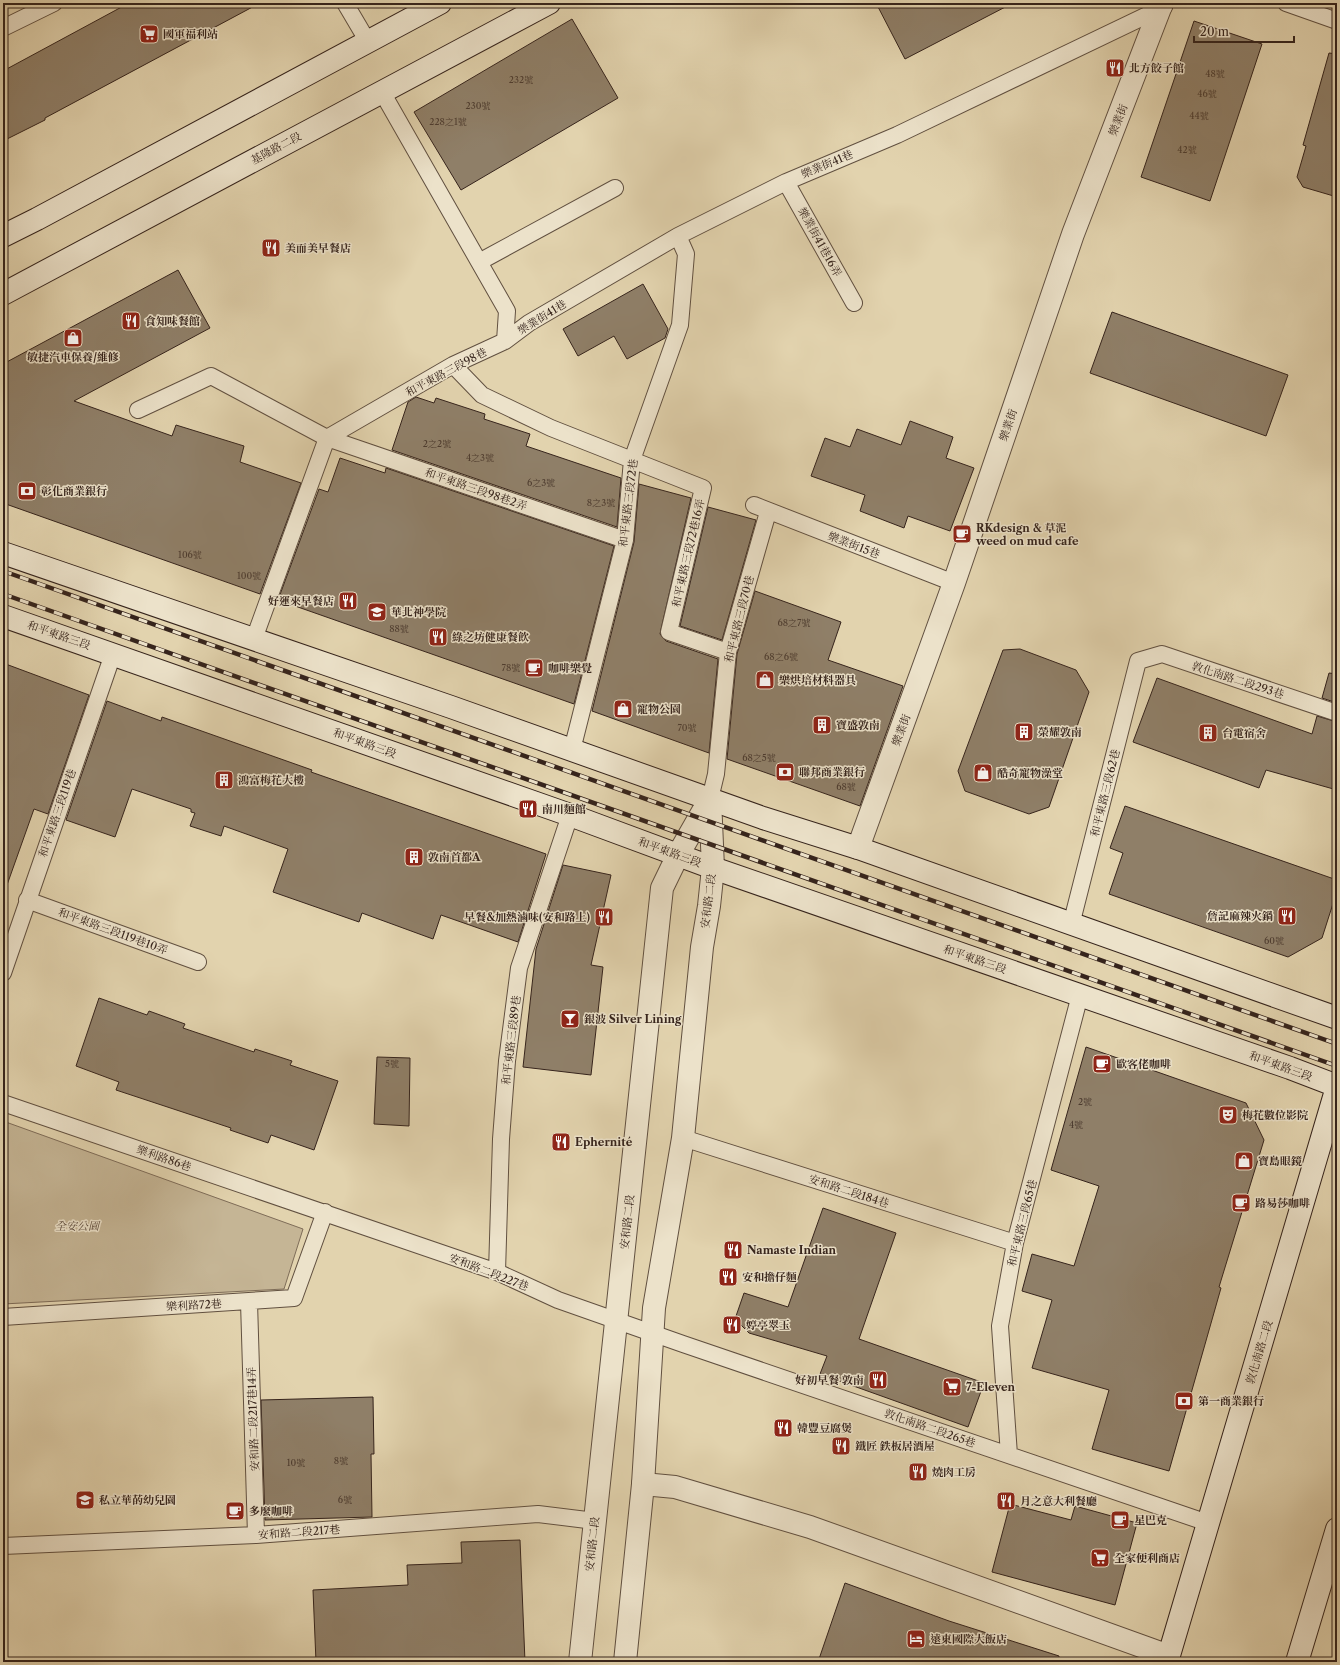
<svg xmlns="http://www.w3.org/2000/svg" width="1340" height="1665" viewBox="0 0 1340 1665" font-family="'Libre Caslon Text','Noto Serif TC',serif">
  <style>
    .green { fill: #c5b595; stroke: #7e6c58 }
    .building { fill: #8f7f68; stroke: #36241c }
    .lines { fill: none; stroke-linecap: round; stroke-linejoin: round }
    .service-casing { stroke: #615040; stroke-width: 18 }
    .minor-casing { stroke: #615040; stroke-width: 24 }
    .tertiary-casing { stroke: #615040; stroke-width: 24 }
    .secondary-casing { stroke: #36241c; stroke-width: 24 }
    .service { stroke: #ece2ca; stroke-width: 16 }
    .minor { stroke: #ece2ca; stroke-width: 22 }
    .tertiary { stroke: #ece2ca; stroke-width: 22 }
    .secondary { stroke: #ece2ca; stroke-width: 22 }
    .rail-casing { stroke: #36241c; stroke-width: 4.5 }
    .rail { stroke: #ece2ca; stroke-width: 3; stroke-dasharray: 9; stroke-linecap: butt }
    .labels { text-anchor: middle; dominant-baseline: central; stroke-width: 3; stroke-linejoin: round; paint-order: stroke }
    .number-label { font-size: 9px; fill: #4c3b2f }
    .poi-label { font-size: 11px; font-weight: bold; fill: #36241c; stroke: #ece2ca; text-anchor: start }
    .street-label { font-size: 11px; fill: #36241c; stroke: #ece2ca }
    .park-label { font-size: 11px; font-style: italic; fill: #5a483a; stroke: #ece2ca }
  </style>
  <rect width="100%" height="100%" fill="#e2d3ae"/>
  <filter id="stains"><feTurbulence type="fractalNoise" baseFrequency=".005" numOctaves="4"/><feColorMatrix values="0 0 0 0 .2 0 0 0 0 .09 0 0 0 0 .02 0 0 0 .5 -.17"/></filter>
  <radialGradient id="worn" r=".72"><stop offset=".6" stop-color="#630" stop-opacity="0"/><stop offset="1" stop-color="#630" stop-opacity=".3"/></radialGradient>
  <path class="green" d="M3,1121L303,1229L284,1289L3,1304Z"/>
  <path class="building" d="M129,3H260L45,118V120L3,141V71Z
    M876,3H1013L905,59Z
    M572,19L618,98L461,190L414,112Z
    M1194,21L1262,44L1210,201L1141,177Z
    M1329,53L1337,54V197L1303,187L1297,177L1306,146L1303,145Z
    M178,270L210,328L74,401L172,436L176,425L244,446L240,462L301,483L260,594L3,503V364Z
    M643,284L668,329L665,338L627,359L614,336L578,356L563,329Z
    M1112,312L1288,375L1266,436L1090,373Z
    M416,397L434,403L436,398L485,414L484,419L530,434L526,446L621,478L617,527L392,450L408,402Z
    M910,421L953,437L946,458L974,468L950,531L908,516L904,528L860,511L865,495L811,476L825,438L850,447L857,429L901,445Z
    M340,458L385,473L386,468L614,546L574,704L278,600L319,489L328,492Z
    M639,484L691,498L660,634L666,641L718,659L709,753L592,711L634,542Z
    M708,507L756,520L722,640L680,626Z
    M755,591L841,622L828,660L903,686L860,806L727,759L737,654Z
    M1020,649L1076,670L1089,692L1049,807L1029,814L965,791L958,771L1003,650Z
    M3,663L89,695L48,814L34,809L7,885H3Z
    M1329,673L1337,674V703L1322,698Z
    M1157,678L1312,734L1317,716L1337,722V790L1266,770L1259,788L1133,742Z
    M107,701L161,721L162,717L312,770L311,772L546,854L518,942L441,915L433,939L362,913L359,922L273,892L288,849L224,826L221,836L190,826L195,813L191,812V809L132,789L115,837L66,820Z
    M1125,806L1337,880V891L1322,938L1288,957L1109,894L1123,853L1110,848Z
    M563,865L611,875L591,965L603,967L591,1075L523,1067L536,949Z
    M99,998L147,1015L149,1011L185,1024L183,1028L254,1052L255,1049L292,1061L290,1065L338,1081L314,1150L271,1135L268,1143L230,1130L231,1128L116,1090L119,1082L76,1066Z
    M1086,1047L1246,1103L1264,1140L1219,1287L1221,1288L1169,1471L1092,1449L1109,1390L1032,1368L1052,1300L1022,1291L1032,1254L1074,1266L1099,1186L1051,1170Z
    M377,1057L410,1058L409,1126L374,1124Z
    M823,1208L896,1233L859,1339L984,1383L968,1427L820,1374L827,1356L749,1333L735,1319L744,1293L788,1307Z
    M373,1397L374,1454H371L372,1517L265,1520L261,1400Z
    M1010,1504L1071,1520L1075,1506L1137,1523L1115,1605L992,1572Z
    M520,1540L525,1662H316L313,1590L408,1585L407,1565L462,1563L461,1542Z
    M845,1583L949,1621L1059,1656V1662H818Z"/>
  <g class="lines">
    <g class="service-casing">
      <path id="service" d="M345,3L368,42
        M1286,3L1337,21
        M3,28L54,3
        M786,182L854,303
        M479,262L615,188
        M505,341L529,323L678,236L786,182L897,135L1164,7
        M453,365L482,395L551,428L703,488L669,632L728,652
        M138,410L211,376L327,438L625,540
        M754,505L954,583
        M254,639L327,438L453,365L505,341L507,311L382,92
        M572,750L625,540L632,460L680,325L686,254L678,236
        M710,799L716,774L728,652L768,512
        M27,900L198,962
        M1071,925L1138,661L1162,654L1337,713
        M3,973L113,654
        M3,1103L497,1272L558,1300L683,1344L1208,1523
        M683,1138L1015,1243
        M497,1272L501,1139L507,1061L519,968L570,815
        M249,1302L256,1535
        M3,1317L294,1298L325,1212
        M1009,1455L1000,1326L1015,1243L1080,995
        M3,1546L256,1535L538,1514L595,1521"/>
    </g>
    <g class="minor-casing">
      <path id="minor" d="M643,1484L675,1487L810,1527L1169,1656"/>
    </g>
    <g class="tertiary-casing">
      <path id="tertiary" d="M858,848L954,583L1073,234L1162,3
        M580,1662L662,888L678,855L710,799
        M625,1662L643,1484L654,1308L683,1138L702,947L709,906L713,868L710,799"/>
    </g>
    <g class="secondary-casing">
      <path id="secondary" d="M3,236L37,219L440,3
        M3,294L549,3
        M3,553L451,707L763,818L858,848L1337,1018
        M3,616L570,815L713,868L1290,1068L1337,1086
        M1167,1662L1337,1087
        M1297,1662L1337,1529"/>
    </g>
    <use href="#service" class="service"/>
    <use href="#minor" class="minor"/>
    <use href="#tertiary" class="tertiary"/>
    <use href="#secondary" class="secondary"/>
    <g class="rail-casing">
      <path id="rail" d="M3,571L1337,1044
        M3,594L1337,1066"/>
    </g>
    <use href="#rail" class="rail"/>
  </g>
  <defs>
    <g id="supermarket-square" transform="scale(1)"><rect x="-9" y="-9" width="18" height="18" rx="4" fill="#8f2418" stroke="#ece2ca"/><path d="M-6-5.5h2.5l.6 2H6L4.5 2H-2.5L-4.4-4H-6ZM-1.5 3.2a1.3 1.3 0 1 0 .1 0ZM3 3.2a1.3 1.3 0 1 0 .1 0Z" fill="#fff"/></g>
    <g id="restaurant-square" transform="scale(1)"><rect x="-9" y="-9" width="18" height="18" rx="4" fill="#8f2418" stroke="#ece2ca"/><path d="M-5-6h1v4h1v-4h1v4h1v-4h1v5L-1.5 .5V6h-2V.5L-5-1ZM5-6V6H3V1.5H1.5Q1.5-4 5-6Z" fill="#fff"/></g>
    <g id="shop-square" transform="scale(1)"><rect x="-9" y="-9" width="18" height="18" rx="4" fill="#8f2418" stroke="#ece2ca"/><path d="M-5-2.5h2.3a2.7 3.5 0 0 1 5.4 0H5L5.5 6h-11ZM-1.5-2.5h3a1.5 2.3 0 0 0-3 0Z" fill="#fff"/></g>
    <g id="bank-square" transform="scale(1)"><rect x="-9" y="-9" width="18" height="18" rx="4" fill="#8f2418" stroke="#ece2ca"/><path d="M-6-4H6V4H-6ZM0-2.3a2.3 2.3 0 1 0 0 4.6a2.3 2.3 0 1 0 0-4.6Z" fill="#fff"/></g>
    <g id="cafe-square" transform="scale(1)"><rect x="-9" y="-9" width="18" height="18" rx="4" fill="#8f2418" stroke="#ece2ca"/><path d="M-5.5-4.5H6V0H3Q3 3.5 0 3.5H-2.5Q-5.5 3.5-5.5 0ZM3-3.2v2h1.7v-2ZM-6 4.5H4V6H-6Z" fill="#fff"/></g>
    <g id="school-square" transform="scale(1)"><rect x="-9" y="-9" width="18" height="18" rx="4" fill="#8f2418" stroke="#ece2ca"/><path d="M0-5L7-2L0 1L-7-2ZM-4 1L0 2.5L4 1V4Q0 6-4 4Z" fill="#fff"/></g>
    <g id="building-square" transform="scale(1)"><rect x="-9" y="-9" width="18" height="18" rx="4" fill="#8f2418" stroke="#ece2ca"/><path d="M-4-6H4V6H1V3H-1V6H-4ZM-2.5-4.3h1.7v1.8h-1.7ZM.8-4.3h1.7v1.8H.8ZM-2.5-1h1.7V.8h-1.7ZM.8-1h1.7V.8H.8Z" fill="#fff"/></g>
    <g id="bar-square" transform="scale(1)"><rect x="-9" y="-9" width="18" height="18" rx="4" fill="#8f2418" stroke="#ece2ca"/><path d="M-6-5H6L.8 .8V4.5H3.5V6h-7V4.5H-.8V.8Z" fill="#fff"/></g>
    <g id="theatre-square" transform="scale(1)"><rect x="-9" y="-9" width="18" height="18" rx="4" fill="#8f2418" stroke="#ece2ca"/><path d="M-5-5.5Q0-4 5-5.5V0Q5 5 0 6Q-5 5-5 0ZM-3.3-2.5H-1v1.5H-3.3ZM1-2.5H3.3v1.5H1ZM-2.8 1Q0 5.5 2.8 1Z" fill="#fff"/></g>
    <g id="hotel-square" transform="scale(1)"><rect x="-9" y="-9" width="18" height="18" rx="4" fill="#8f2418" stroke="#ece2ca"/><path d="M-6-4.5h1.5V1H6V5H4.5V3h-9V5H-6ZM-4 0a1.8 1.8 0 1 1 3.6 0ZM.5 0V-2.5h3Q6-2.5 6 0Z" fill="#fff"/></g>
  </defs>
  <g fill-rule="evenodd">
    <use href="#supermarket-square" x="149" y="34"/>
    <use href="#restaurant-square" x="1115" y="68"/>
    <use href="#restaurant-square" x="271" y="248"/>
    <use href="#restaurant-square" x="131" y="321"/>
    <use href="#shop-square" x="73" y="338"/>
    <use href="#bank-square" x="27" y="491"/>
    <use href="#cafe-square" x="962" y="534"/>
    <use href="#restaurant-square" x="348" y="601"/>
    <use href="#school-square" x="377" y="612"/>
    <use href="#restaurant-square" x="438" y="637"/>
    <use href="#cafe-square" x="534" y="668"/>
    <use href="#shop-square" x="765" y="680"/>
    <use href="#shop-square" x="623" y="709"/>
    <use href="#building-square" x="822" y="725"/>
    <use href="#building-square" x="1024" y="732"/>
    <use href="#building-square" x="1208" y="733"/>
    <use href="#bank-square" x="785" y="772"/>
    <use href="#shop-square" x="983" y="773"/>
    <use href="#building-square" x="224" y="780"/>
    <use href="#restaurant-square" x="528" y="809"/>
    <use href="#building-square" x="414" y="857"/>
    <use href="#restaurant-square" x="1287" y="916"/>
    <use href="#restaurant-square" x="604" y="917"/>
    <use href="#bar-square" x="570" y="1019"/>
    <use href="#cafe-square" x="1102" y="1064"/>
    <use href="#theatre-square" x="1228" y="1115"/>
    <use href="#restaurant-square" x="561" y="1142"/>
    <use href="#shop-square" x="1244" y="1161"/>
    <use href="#cafe-square" x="1241" y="1203"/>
    <use href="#restaurant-square" x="733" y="1250"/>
    <use href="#restaurant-square" x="728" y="1277"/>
    <use href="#restaurant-square" x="732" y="1325"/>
    <use href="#restaurant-square" x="878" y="1380"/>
    <use href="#supermarket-square" x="952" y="1387"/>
    <use href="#bank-square" x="1184" y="1401"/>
    <use href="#restaurant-square" x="783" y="1428"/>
    <use href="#restaurant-square" x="841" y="1446"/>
    <use href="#restaurant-square" x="918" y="1472"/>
    <use href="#school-square" x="85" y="1500"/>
    <use href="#restaurant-square" x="1006" y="1501"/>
    <use href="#cafe-square" x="235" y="1511"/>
    <use href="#cafe-square" x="1120" y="1520"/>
    <use href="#supermarket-square" x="1100" y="1558"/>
    <use href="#hotel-square" x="916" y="1639"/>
  </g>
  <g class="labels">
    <g class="number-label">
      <text x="1215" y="73">48號</text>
      <text x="521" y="79">232號</text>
      <text x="1207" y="93">46號</text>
      <text x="478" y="105">230號</text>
      <text x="1199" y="115">44號</text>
      <text x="448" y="121">228之1號</text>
      <text x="1187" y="149">42號</text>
      <text x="437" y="443">2之2號</text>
      <text x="480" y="457">4之3號</text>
      <text x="541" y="482">6之3號</text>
      <text x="601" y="502">8之3號</text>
      <text x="190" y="554">106號</text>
      <text x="249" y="575">100號</text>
      <text x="794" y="622">68之7號</text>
      <text x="399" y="628">88號</text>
      <text x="781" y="656">68之6號</text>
      <text x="511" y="667">78號</text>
      <text x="687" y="727">70號</text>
      <text x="759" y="757">68之5號</text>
      <text x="846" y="786">68號</text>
      <text x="1274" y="940">60號</text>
      <text x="392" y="1063">5號</text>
      <text x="1085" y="1101">2號</text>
      <text x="1076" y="1124">4號</text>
      <text x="341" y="1460">8號</text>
      <text x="296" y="1462">10號</text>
      <text x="345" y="1499">6號</text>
    </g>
    <g class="poi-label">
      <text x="163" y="34">國軍福利站</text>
      <text x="1129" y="68">北方餃子館</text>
      <text x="285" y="248">美而美早餐店</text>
      <text x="145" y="321">食知味餐館</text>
      <text x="73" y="357" text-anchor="middle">敏捷汽車保養/維修</text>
      <text x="41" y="491">彰化商業銀行</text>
      <text x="976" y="528">RKdesign &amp; 草泥<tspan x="976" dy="13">weed on mud cafe</tspan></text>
      <text x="334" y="601" text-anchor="end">好運來早餐店</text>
      <text x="391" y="612">華北神學院</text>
      <text x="452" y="637">綠之坊健康餐飲</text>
      <text x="548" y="668">咖啡樂覺</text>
      <text x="779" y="680">樂烘培材料器具</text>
      <text x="637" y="709">寵物公園</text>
      <text x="836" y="725">寶盛敦南</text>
      <text x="1038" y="732">榮耀敦南</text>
      <text x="1222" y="733">台電宿舍</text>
      <text x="799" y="772">聯邦商業銀行</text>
      <text x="997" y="773">酷奇寵物澡堂</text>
      <text x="238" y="780">鴻富梅花大樓</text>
      <text x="542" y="809">南川麵館</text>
      <text x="428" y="857">敦南首都A</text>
      <text x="1273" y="916" text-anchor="end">詹記麻辣火鍋</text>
      <text x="590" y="917" text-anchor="end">早餐&amp;加熱滷味(安和路上)</text>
      <text x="584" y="1019">銀波 Silver Lining</text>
      <text x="1116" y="1064">歐客佬咖啡</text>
      <text x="1242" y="1115">梅花數位影院</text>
      <text x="575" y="1142">Ephernité</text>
      <text x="1258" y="1161">寶島眼鏡</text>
      <text x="1255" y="1203">路易莎咖啡</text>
      <text x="747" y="1250">Namaste Indian</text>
      <text x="742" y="1277">安和擔仔麵</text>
      <text x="746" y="1325">婷亭翠玉</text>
      <text x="864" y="1380" text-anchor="end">好初早餐 敦南</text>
      <text x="966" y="1387">7-Eleven</text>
      <text x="1198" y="1401">第一商業銀行</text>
      <text x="797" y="1428">韓豐豆腐煲</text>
      <text x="855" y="1446">鐵匠 鉄板居酒屋</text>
      <text x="932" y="1472">燒肉工房</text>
      <text x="99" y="1500">私立華菂幼兒園</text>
      <text x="1020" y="1501">月之意大利餐廳</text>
      <text x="249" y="1511">多麼咖啡</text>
      <text x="1134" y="1520">星巴克</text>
      <text x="1114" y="1558">全家便利商店</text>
      <text x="930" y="1639">遠東國際大飯店</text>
    </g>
    <g class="street-label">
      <text transform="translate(1118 120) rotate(-69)">樂業街</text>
      <text transform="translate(276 148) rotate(-28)">基隆路二段</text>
      <text transform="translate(827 164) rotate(-23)">樂業街41巷</text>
      <text transform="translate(820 242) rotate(61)">樂業街41巷16弄</text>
      <text transform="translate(542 317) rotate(-32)">樂業街41巷</text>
      <text transform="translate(446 372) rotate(-28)">和平東路三段98巷</text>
      <text transform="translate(1008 425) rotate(-71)">樂業街</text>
      <text transform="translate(476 489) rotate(19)">和平東路三段98巷2弄</text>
      <text transform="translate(628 503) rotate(-83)">和平東路三段72巷</text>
      <text transform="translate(854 545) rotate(21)">樂業街15巷</text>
      <text transform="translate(688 553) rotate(-77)">和平東路三段72巷16弄</text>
      <text transform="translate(739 619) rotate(-76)">和平東路三段70巷</text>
      <text transform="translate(59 635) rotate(19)">和平東路三段</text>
      <text transform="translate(1238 680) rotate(18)">敦化南路二段293巷</text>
      <text transform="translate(901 730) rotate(-70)">樂業街</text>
      <text transform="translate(365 743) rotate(20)">和平東路三段</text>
      <text transform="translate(1105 793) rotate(-76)">和平東路三段62巷</text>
      <text transform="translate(57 813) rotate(-71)">和平東路三段119巷</text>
      <text transform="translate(670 852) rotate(20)">和平東路三段</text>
      <text transform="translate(708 901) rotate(-83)">安和路二段</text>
      <text transform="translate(113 931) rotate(20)">和平東路三段119巷10弄</text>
      <text transform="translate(975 959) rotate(19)">和平東路三段</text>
      <text transform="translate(511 1040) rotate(-83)">和平東路三段89巷</text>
      <text transform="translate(1281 1066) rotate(20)">和平東路三段</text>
      <text transform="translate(164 1158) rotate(19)">樂利路86巷</text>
      <text transform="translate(849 1191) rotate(18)">安和路二段184巷</text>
      <text transform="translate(627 1222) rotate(-84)">安和路二段</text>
      <text transform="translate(1022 1223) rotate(-76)">和平東路三段65巷</text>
      <text transform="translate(489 1272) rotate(21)">安和路二段227巷</text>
      <text transform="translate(194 1305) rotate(-3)">樂利路72巷</text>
      <text transform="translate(1259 1352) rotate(-73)">敦化南路二段</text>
      <text transform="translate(253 1419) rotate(-92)">安和路二段217巷14弄</text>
      <text transform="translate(930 1428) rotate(19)">敦化南路二段265巷</text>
      <text transform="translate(299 1532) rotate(-4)">安和路二段217巷</text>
      <text transform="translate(592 1544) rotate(-84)">安和路二段</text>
    </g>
    <g class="park-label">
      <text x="77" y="1226">全安公園</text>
    </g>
  </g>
  <rect width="1340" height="1665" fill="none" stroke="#e2d3ae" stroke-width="16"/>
  <rect x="4" y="4" width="1332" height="1657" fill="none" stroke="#36241c" stroke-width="2"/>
  <rect x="8" y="8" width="1324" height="1649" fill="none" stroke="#36241c"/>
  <path d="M1194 36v6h100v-6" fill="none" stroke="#36241c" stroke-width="2"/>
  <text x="1200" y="36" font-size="12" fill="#36241c" stroke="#ece2ca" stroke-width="3" paint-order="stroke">20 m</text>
  <rect width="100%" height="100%" filter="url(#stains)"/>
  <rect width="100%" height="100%" fill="url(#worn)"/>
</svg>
